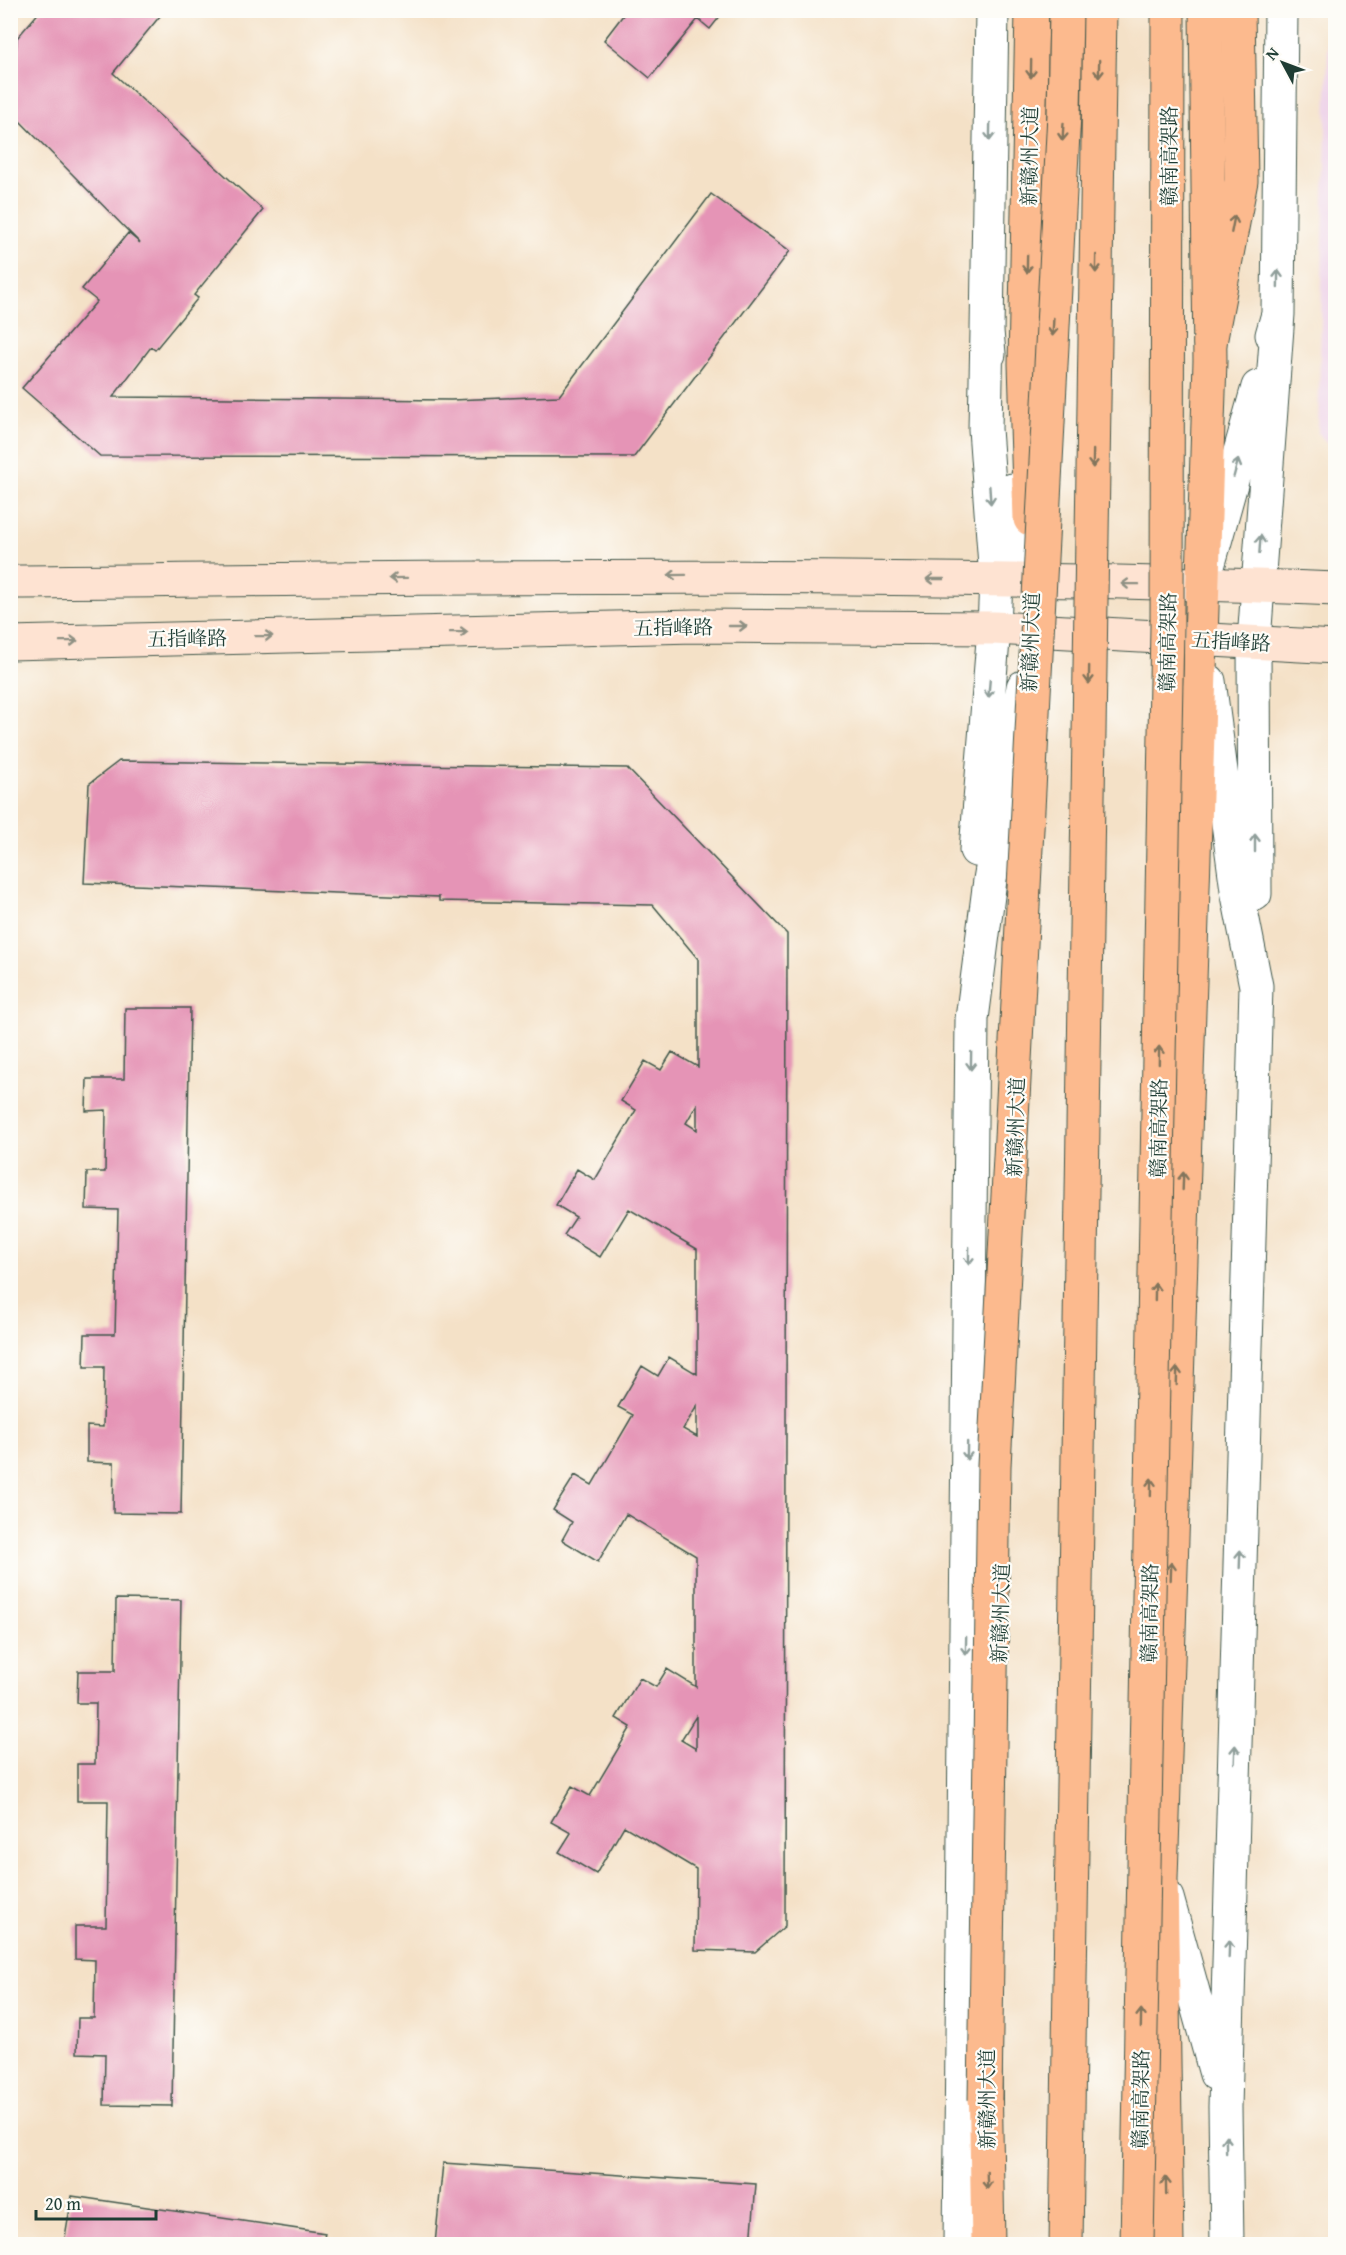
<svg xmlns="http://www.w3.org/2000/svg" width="1346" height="2255" viewBox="0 0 1346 2255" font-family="'Gentium Book Plus','Noto Serif SC',serif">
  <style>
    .built { fill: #edd0e8 }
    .building { fill: #e594b6; fill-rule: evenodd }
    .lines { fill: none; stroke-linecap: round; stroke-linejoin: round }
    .tertiary-casing { stroke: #3f564a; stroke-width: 35 }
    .secondary-casing { stroke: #3f564a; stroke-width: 35 }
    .primary-casing { stroke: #3f564a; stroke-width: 35 }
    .trunk-casing { stroke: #3f564a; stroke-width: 35 }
    .tertiary { stroke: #fff; stroke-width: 33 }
    .secondary { stroke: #fee3d2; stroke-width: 33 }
    .primary { stroke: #fcba8e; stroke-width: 33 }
    .trunk { stroke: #fcba8e; stroke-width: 33 }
    .trunk-bridge-casing { stroke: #3f564a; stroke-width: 35; stroke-linecap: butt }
    .trunk-bridge { stroke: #fcba8e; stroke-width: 33 }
    .oneway { stroke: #82755c }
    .oneway2 { stroke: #8f9e9a }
    .oneway3 { stroke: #8e9083 }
    .labels { text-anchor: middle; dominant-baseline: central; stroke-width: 4.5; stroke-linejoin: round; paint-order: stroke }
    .street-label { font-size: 20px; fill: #1f3d34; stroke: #fdfcf7 }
  </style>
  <rect width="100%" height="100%" fill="#fdfcf7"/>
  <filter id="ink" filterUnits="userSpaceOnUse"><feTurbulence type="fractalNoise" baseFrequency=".0167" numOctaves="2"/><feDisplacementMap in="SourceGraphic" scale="12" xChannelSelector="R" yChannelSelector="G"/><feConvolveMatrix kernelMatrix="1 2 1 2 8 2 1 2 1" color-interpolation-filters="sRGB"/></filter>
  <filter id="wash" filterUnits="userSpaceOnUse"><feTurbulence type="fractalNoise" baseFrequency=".008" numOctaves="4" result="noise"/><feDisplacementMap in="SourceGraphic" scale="24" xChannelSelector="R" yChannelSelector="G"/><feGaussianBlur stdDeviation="1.35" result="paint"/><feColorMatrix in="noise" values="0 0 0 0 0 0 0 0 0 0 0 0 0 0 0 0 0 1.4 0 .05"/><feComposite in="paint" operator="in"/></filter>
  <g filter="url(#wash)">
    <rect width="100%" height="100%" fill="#f4e1c7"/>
    <path class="built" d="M1335,10L1336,11L1335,453L1318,433L1329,11Z"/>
    <g id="blocks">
      <path class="building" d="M41,10H165L113,73L263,210L194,295L198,298L155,350L151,347L113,397L451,400L559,396L711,194L790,251L634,457L100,456L22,388L97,301L82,289L128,233L140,243L12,113L17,38Z
        M627,10H725L710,29L698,19L650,78L604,40Z
        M119,761L627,768L787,934L785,1926L755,1952L695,1950L696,1869L624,1826L596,1874L559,1852L571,1833L551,1822L572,1786L590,1796L631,1727L616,1718L640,1678L656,1687L667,1669L696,1687V1556L626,1514L598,1562L562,1540L572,1522L553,1510L575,1475L592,1485L633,1415L618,1407L642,1366L658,1376L669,1357L697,1374V1249L629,1209L600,1257L564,1235L576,1217L556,1205L577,1169L595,1180L636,1110L621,1101L645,1061L661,1070L672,1052L698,1067V959L653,905L439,901V897L84,883L89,784ZM697,1104V1130L686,1123ZM697,1406V1437L683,1429ZM696,1716V1749L681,1740Z
        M125,1008H190L181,1514L113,1513L114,1463L87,1462V1426L103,1427L104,1367H84L85,1334H115L118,1210L86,1209L87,1172H105L106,1110L86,1111L87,1079H124Z
        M116,1599L181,1600L172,2106L104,2105L105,2054L77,2053L78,2018H94L95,1960L75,1959V1926H106L108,1801H77V1764H95L96,1703H77L78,1671H115Z
        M443,2163L756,2184L751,2244H435Z
        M72,2196L325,2233L323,2244H64Z"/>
    </g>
  </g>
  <g filter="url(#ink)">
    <use href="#blocks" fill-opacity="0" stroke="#3f564a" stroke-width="1.5"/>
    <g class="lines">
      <g class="tertiary-casing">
        <path id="tertiary" d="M1272,335L1278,314L1281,10
          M989,354L987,331L992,10
          M1012,490L1032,582
          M1209,563L1258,387
          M1209,681L1237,890L1256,986L1225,2107L1227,2244
          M976,850L994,628L996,579L985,429L987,331
          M1255,894L1254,641L1278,314
          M1167,1898L1216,2074
          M960,2244L972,1019L990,880L1023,687"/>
      </g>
      <g class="secondary-casing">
        <path id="secondary" d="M10,582C452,578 894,571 1336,589
          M10,643L695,626L994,628L1336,647"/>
      </g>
      <g class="primary-casing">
        <path id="primary" d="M1030,519L1025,364L1032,10
          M985,2072L988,2244
          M1167,2244L1161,1879L1210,361L1206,10"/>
      </g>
      <g class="trunk-casing">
        <path id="trunk" d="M1210,343L1241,181L1238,10"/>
      </g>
      <use href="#tertiary" class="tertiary"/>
      <use href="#secondary" class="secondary"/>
      <use href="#primary" class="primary"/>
      <use href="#trunk" class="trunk"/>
      <g class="trunk-bridge-casing">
        <path id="trunk-bridge" d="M985,2100L994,1466L1064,114L1066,10
          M1066,2244L1100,10
          M1137,2244L1167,626L1168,10"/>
      </g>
      <use href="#trunk-bridge" class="trunk-bridge"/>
    </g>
    <defs><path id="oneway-shaft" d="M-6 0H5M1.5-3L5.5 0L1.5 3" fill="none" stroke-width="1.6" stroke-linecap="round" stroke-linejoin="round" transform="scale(1.5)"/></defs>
    <g class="oneway">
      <use href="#oneway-shaft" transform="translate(1031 69) rotate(91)"/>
      <use href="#oneway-shaft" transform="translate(1099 69) rotate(91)"/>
      <use href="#oneway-shaft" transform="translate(1063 132) rotate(93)"/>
      <use href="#oneway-shaft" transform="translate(1233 224) rotate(-79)"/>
      <use href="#oneway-shaft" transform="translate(1027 264) rotate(91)"/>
      <use href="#oneway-shaft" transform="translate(1096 264) rotate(91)"/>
      <use href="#oneway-shaft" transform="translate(1053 327) rotate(93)"/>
      <use href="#oneway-shaft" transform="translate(1093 459) rotate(91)"/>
      <use href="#oneway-shaft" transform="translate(1089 675) rotate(91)"/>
      <use href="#oneway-shaft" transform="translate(1159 1055) rotate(-89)"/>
      <use href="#oneway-shaft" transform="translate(1183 1181) rotate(-88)"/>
      <use href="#oneway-shaft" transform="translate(1155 1292) rotate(-89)"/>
      <use href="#oneway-shaft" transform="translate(1177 1376) rotate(-88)"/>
      <use href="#oneway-shaft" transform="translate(1151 1487) rotate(-89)"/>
      <use href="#oneway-shaft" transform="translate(1171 1571) rotate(-88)"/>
      <use href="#oneway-shaft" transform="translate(1141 2018) rotate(-89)"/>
      <use href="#oneway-shaft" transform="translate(987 2180) rotate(88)"/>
      <use href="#oneway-shaft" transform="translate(1166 2186) rotate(-91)"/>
    </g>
    <g class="oneway2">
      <use href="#oneway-shaft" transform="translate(990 132) rotate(91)"/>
      <use href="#oneway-shaft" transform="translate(1278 279) rotate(-89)"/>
      <use href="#oneway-shaft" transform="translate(1236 468) rotate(-75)"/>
      <use href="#oneway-shaft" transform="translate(990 495) rotate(86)"/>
      <use href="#oneway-shaft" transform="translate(1260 544) rotate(-86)"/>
      <use href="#oneway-shaft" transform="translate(989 689) rotate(95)"/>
      <use href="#oneway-shaft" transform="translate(1255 843) rotate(-90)"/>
      <use href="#oneway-shaft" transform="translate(971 1061) rotate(91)"/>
      <use href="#oneway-shaft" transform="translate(969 1256) rotate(91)"/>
      <use href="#oneway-shaft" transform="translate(967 1451) rotate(91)"/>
      <use href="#oneway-shaft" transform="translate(1240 1559) rotate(-88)"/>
      <use href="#oneway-shaft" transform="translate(966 1646) rotate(91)"/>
      <use href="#oneway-shaft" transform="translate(1235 1754) rotate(-88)"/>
      <use href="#oneway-shaft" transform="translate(1229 1949) rotate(-88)"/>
      <use href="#oneway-shaft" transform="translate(1226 2144) rotate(-91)"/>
    </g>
    <g class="oneway3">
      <use href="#oneway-shaft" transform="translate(677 575) rotate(179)"/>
      <use href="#oneway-shaft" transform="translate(398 578) rotate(179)"/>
      <use href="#oneway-shaft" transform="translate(935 579) rotate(-180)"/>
      <use href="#oneway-shaft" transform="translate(1130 584) rotate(-179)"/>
      <use href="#oneway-shaft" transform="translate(738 626)"/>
      <use href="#oneway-shaft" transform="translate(459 632) rotate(-1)"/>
      <use href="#oneway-shaft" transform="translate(264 636) rotate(-1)"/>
      <use href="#oneway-shaft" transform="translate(69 641) rotate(-1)"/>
    </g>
  </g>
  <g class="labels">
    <g class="street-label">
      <text transform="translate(1029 156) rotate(-89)">新赣州大道</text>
      <text transform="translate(1168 156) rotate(-90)">赣南高架路</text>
      <text transform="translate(673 627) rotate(-1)">五指峰路</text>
      <text transform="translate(187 638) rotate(-1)">五指峰路</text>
      <text transform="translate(1231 641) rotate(3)">五指峰路</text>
      <text transform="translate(1030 642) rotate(-88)">新赣州大道</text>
      <text transform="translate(1167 642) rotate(-89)">赣南高架路</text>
      <text transform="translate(1015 1127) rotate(-88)">新赣州大道</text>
      <text transform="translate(1158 1128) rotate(-89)">赣南高架路</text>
      <text transform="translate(1000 1613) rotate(-88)">新赣州大道</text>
      <text transform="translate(1149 1613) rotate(-89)">赣南高架路</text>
      <text transform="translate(986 2099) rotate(-90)">新赣州大道</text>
      <text transform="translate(1140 2099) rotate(-89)">赣南高架路</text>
    </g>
  </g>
  <rect width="1346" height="2255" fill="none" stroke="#fdfcf7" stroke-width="36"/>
  <g transform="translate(1283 63) rotate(311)" stroke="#fdfcf7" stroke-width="4.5" paint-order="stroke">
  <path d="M0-4.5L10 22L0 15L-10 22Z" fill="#1f3d34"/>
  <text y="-9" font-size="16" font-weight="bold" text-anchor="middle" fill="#1f3d34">N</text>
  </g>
  <path d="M36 2210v9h120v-9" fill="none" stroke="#1f3d34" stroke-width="3"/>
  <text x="45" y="2210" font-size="18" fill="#1f3d34" stroke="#fdfcf7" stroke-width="4.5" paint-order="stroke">20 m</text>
</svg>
